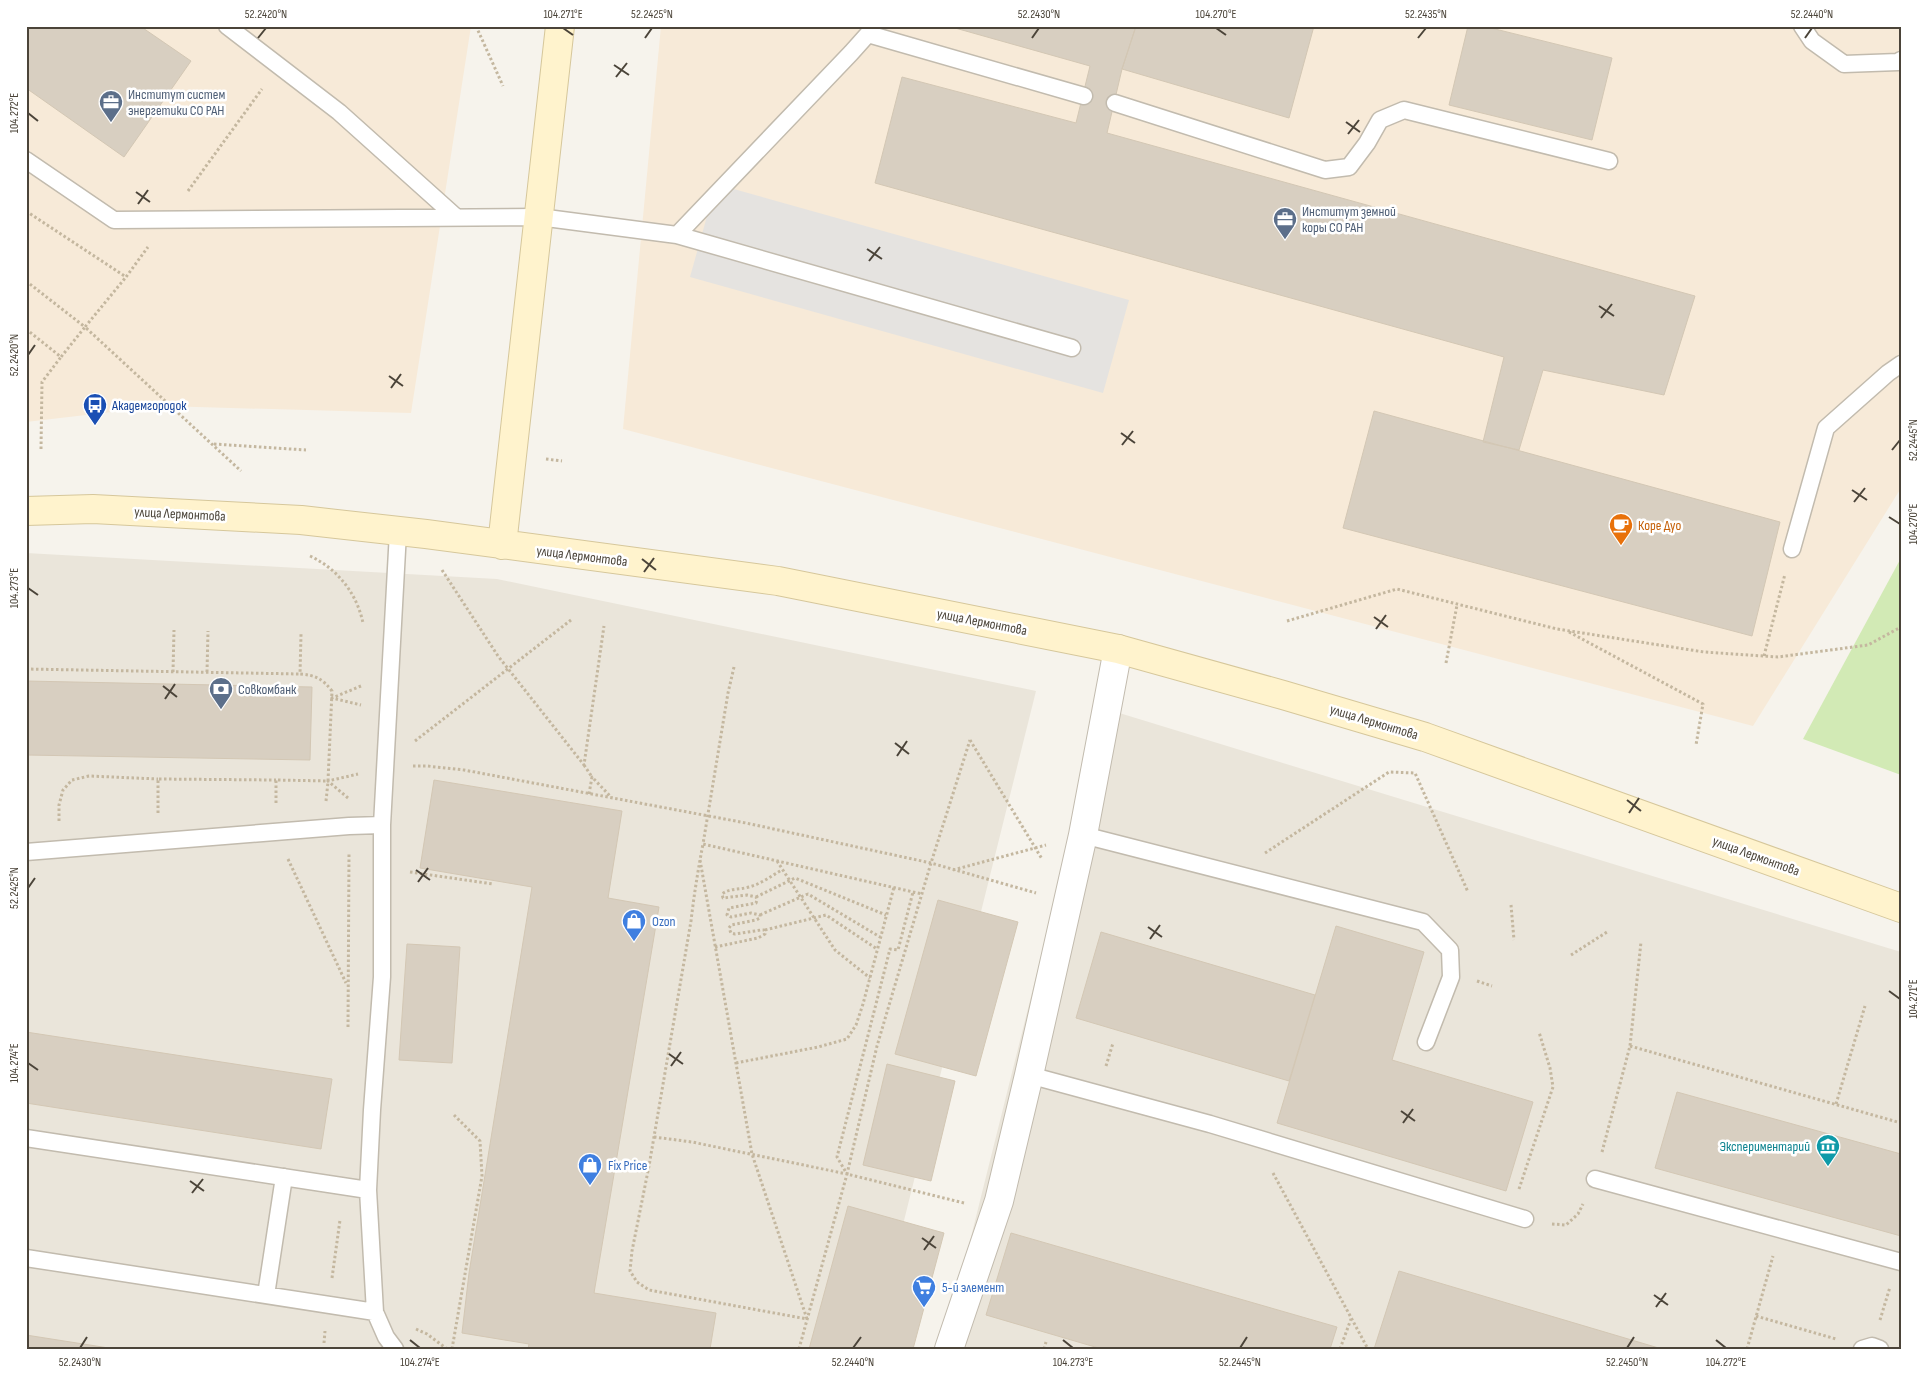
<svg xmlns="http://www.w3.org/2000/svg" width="1927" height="1375" viewBox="0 0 1927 1375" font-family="'Sofia Sans Condensed',sans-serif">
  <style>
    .residential { fill: #eae5da }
    .commercial { fill: #f7ead8 }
    .green { fill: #d2eab5 }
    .parking { fill: #e5e3e0 }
    .building { fill: #d8cfc1; stroke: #d3c7b4 }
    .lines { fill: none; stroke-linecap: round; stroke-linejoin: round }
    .lane-casing { stroke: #c2bbae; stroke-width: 19 }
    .street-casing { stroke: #c2bbae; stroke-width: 30 }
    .secondary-casing { stroke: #d6c79b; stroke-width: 30 }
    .path { stroke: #c4b79f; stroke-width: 3; stroke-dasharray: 2.5 2.5; stroke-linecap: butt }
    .lane { stroke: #fff; stroke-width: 16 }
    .street { stroke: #fff; stroke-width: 28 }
    .secondary { stroke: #fff3cd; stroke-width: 28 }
    .ticks { fill: none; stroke: #4b4439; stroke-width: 2 }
    .labels { text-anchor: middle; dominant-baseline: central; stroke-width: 5; stroke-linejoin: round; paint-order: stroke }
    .service-label { font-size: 14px; fill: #4e5e75; stroke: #fff; text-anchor: start }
    .transit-label { font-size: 14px; fill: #164399; stroke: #fff; text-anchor: start }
    .street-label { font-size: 14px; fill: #4b4439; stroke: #fff }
    .food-label { font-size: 14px; fill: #c56008; stroke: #fff; text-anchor: start }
    .shop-label { font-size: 14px; fill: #366cbe; stroke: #fff; text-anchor: start }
    .culture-label { font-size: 14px; fill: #0d838f; stroke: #fff; text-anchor: end }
    .neatline { fill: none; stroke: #4b4439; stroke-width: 2 }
    .ticks-label { font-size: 12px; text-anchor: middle; fill: #4b4439 }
  </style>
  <rect width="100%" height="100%" fill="#f6f3ec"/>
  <path class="residential" d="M26,553L497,579L1036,691L872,1349H26Z
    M1103,708L1901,952V1349H943Z"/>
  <path class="commercial" d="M26,26H471L411,413L163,406L26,422Z
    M661,26H1901V488L1753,726L623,429Z"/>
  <path class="green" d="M1901,558V775L1803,739Z"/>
  <path class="parking" d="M716,184L1129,300L1103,393L690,277Z"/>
  <path class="building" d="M26,26H140L191,61L124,157L26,88Z
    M948,26H1136L1122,69L1107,133L1695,296L1664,395L1543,370L1519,450L1483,442L1504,357L875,183L902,77L1076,123L1090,66Z
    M1136,26H1314L1289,118L1122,69Z
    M1468,26H1483L1612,58L1592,140L1449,105Z
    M1374,411L1780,522L1752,636L1343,528Z
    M26,681L312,687L310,760L26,755Z
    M434,780L622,811L608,898L659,907L594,1293L716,1313L710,1349H528L529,1344L462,1333L469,1273L532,887L420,868Z
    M938,900L1018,922L976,1076L895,1054Z
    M1336,926L1424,952L1392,1060L1533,1102L1506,1191L1277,1123Z
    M1101,932L1315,995L1289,1081L1076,1018Z
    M407,944L460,947L452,1063L399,1060Z
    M26,1032L332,1079L321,1149L26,1103Z
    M887,1064L955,1081L931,1181L863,1165Z
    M1677,1092L1901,1154V1236L1655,1168Z
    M848,1206L944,1233L913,1349H809Z
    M1011,1233L1337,1327L1330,1349H1102L986,1315Z
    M1399,1271L1662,1349H1374Z
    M26,1335L115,1349H26Z"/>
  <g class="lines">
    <g class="lane-casing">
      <path id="lane" d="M227,26L339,112L456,217
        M1802,26L1812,41L1844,64L1898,62L1901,60
        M868,34L1084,96
        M1115,103L1325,170L1349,167L1367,143L1380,120L1404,110L1609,161
        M26,160L114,220L539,217L677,235L1072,348
        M677,235L851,53L868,34L872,26
        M1792,549L1826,428L1888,373L1901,364
        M1083,835L1423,922L1450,950L1451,977L1426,1042
        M26,852L349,826L382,825
        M1029,1075L1210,1124L1525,1219
        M26,1138L368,1190
        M1595,1179L1901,1262
        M26,1258L375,1312
        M266,1295L284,1177
        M395,1349L386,1337L375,1312L368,1190L372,1110L382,977V825L398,532
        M1862,1349L1872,1346L1880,1349"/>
    </g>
    <g class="street-casing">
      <path id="street" d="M949,1349L999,1201L1029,1075L1083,835L1118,649"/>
    </g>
    <g class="secondary-casing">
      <path id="secondary" d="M26,511L93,509L301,520L426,534L778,581L1118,649L1283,695L1425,737L1901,908
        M502,545L560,26"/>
    </g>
    <path class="path" d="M476,26L503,86
      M188,191L262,89
      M26,211L126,277L148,247
      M26,281L85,327L126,277
      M26,329L61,357L85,327L241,471
      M214,444L306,450
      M41,449L42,382L61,357
      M546,459L562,461
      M310,556C338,569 357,594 363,623
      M442,570L498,656L584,765L604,626
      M1287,621L1397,589L1557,629L1704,652L1778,657L1868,645L1901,627
      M1569,632L1703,704L1696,745
      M1764,656L1785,574
      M1446,663L1457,605
      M734,667L728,693L703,844L922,894
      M26,669L300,674
      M173,672L174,630
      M207,672L208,631
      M361,686L332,698L361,705
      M970,740L1042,859
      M415,741L571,620
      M584,765L592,777
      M413,766H427L464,770L746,823L931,863L1036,893
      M589,794L592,777L612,798
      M348,798L328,781L358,774
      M326,801L328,782
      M276,803V780L328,781L332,691C323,679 315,675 300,674L301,634
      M158,813V779L276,780
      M59,821V805L63,790L72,780L89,776L158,779
      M1265,853L1389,772L1415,773L1468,892
      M288,859L346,983
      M700,860L752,1154L807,1319L649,1290L637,1282L630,1271L632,1251L649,1166L691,921C694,895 698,870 703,844
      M777,861L835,950L870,978
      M953,870L1046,845
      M410,872L493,884
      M756,897L795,878L886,915
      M1511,905L1514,940
      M760,915L808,894L880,937
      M765,930L826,915L877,949
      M715,947L758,938L765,934L764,930H761L735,934L731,933L729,928L731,925L756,920L760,918V915L751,913L731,917L727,915L729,908L756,903L757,900L756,897L747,895L723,898L722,894C730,888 739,890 749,887C761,884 771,876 782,870
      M1571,955L1607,932
      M1477,981L1492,986
      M348,1027L349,853
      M1630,1046L1901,1123
      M736,1063L818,1047L847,1039L856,1025L863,1004L894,887
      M1106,1066L1113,1043
      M1836,1104L1865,1006
      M654,1137L692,1142L847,1174
      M1602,1152L1630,1046L1641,942
      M1273,1173L1368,1349
      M1519,1189L1553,1087L1550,1068L1539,1032
      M964,1203L847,1174L877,1046L931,863L970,740
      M1552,1224L1566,1225L1578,1214L1583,1204
      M332,1278L340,1220
      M1756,1316L1836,1339
      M1880,1320L1890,1287
      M416,1329L427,1334L447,1349
      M324,1343L325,1331
      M452,1349L482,1176L480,1141L454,1115
      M799,1349L847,1174L837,1157L890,949L898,950L913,892
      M1044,1349L1046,1342
      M1340,1349L1351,1319
      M1747,1349L1773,1256"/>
    <use href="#lane" class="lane"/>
    <use href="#street" class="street"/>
    <use href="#secondary" class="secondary"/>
  </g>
  <path class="ticks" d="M563,28L573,35M1216,28L1226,35M258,38L266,28M645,38L652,28M1032,38L1039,28M1418,38L1426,28M1805,38L1812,28M614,65L629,75M616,77L627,63M28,113L38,121M1346,122L1360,132M1348,134L1359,120M136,192L150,202M138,204L148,190M867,249L882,259M869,261L880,247M1599,306L1614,316M1601,318L1612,304M28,355L35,345M389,376L403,386M391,388L401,374M1121,433L1135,443M1122,445L1133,431M1892,450L1900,440M1852,490L1867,500M1854,502L1865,488M1889,517L1900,524M642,559L656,570M644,572L654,558M28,588L38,595M1374,617L1388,627M1376,629L1386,615M163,686L177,697M165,699L175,684M895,743L909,754M897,756L907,741M1627,800L1641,811M1629,813L1639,798M416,870L430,880M418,882L428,868M28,888L35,878M1148,927L1162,937M1150,939L1160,925M1889,991L1900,999M669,1054L683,1064M28,1063L38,1070M671,1066L681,1052M1401,1111L1415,1121M1403,1123L1413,1109M190,1181L204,1191M192,1193L203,1179M922,1238L936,1248M924,1250L934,1236M1654,1295L1668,1305M1656,1307L1666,1293M410,1340L420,1348M1063,1340L1073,1348M1716,1340L1726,1348M80,1348L87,1337M853,1348L861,1337M1240,1348L1247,1337M1627,1348L1634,1337"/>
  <defs>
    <g id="office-pin" transform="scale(1.25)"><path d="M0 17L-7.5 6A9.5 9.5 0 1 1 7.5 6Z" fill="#5c6f8a" stroke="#fff"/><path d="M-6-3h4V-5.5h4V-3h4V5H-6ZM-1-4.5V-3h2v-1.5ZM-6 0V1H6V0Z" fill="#fff"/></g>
    <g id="bus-pin" transform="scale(1.25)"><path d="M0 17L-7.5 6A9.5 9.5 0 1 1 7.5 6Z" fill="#1a4fb4" stroke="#fff"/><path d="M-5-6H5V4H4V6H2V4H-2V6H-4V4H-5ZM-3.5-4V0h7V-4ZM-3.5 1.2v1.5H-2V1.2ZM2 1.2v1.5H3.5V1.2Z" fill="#fff"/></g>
    <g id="cafe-pin" transform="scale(1.25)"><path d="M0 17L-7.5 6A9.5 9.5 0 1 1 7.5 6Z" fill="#e8710a" stroke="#fff"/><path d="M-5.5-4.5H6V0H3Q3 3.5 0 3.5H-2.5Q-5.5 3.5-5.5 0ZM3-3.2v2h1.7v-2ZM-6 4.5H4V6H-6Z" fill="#fff"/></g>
    <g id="bank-pin" transform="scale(1.25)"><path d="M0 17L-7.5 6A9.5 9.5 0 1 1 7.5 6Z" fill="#5c6f8a" stroke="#fff"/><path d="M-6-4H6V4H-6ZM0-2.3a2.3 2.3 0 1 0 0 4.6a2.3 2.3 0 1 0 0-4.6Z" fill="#fff"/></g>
    <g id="shop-pin" transform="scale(1.25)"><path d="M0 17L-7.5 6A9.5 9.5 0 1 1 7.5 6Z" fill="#3f7fe0" stroke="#fff"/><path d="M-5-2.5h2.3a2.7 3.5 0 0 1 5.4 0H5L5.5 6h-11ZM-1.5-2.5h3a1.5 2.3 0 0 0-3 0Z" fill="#fff"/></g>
    <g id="museum-pin" transform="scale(1.25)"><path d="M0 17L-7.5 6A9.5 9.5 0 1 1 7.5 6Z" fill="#0f9aa8" stroke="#fff"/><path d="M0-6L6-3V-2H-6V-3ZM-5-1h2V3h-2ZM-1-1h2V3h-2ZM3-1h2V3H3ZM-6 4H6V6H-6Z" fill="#fff"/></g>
    <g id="supermarket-pin" transform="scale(1.25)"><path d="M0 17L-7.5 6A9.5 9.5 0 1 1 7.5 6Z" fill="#3f7fe0" stroke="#fff"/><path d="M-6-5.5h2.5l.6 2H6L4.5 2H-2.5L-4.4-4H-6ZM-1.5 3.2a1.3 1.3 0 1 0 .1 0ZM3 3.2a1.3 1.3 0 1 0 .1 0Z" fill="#fff"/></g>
  </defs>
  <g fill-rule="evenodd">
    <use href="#office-pin" x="111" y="102"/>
    <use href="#office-pin" x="1285" y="219"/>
    <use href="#bus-pin" x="95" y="405"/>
    <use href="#cafe-pin" x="1621" y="525"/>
    <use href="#bank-pin" x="221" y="689"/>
    <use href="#shop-pin" x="634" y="921"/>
    <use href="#museum-pin" x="1828" y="1146"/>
    <use href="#shop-pin" x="590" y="1165"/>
    <use href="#supermarket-pin" x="924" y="1287"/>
  </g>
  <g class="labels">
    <g class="service-label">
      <text x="128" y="94">Институт систем<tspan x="128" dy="16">энергетики СО РАН</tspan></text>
      <text x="1302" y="211">Институт земной<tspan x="1302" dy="16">коры СО РАН</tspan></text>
      <text x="238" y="689">Совкомбанк</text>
    </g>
    <g class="transit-label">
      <text x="112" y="405">Академгородок</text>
    </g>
    <g class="street-label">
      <text transform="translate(180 514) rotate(3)">улица Лермонтова</text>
      <text transform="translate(582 556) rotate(7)">улица Лермонтова</text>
      <text transform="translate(982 622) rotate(11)">улица Лермонтова</text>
      <text transform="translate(1374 722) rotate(17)">улица Лермонтова</text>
      <text transform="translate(1756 856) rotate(20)">улица Лермонтова</text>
    </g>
    <g class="food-label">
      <text x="1638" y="525">Коре Дуо</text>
    </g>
    <g class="shop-label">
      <text x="652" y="921">Ozon</text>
      <text x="608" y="1165">Fix Price</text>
      <text x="942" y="1287">5-й элемент</text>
    </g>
    <g class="culture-label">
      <text x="1810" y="1146">Экспериментарий</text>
    </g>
  </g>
  <rect width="1927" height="1375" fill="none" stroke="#ffffff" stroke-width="55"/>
  <rect x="28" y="28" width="1872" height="1320" class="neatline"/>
  <g class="ticks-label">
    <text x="266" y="18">52.2420°N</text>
    <text x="563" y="18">104.271°E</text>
    <text x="652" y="18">52.2425°N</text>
    <text x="1039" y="18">52.2430°N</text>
    <text x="1216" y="18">104.270°E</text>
    <text x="1426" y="18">52.2435°N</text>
    <text x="1812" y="18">52.2440°N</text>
    <text transform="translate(14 113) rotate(-90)" y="4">104.272°E</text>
    <text transform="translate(14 355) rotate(-90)" y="4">52.2420°N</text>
    <text transform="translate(1913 440) rotate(-90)" y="4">52.2445°N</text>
    <text transform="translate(1913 524) rotate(-90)" y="4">104.270°E</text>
    <text transform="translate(14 588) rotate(-90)" y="4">104.273°E</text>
    <text transform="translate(14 888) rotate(-90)" y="4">52.2425°N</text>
    <text transform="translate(1913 999) rotate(-90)" y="4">104.271°E</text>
    <text transform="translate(14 1063) rotate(-90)" y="4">104.274°E</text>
    <text x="80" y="1366">52.2430°N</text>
    <text x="420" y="1366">104.274°E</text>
    <text x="853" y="1366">52.2440°N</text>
    <text x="1073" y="1366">104.273°E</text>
    <text x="1240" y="1366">52.2445°N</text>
    <text x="1627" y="1366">52.2450°N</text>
    <text x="1726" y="1366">104.272°E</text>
  </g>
</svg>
